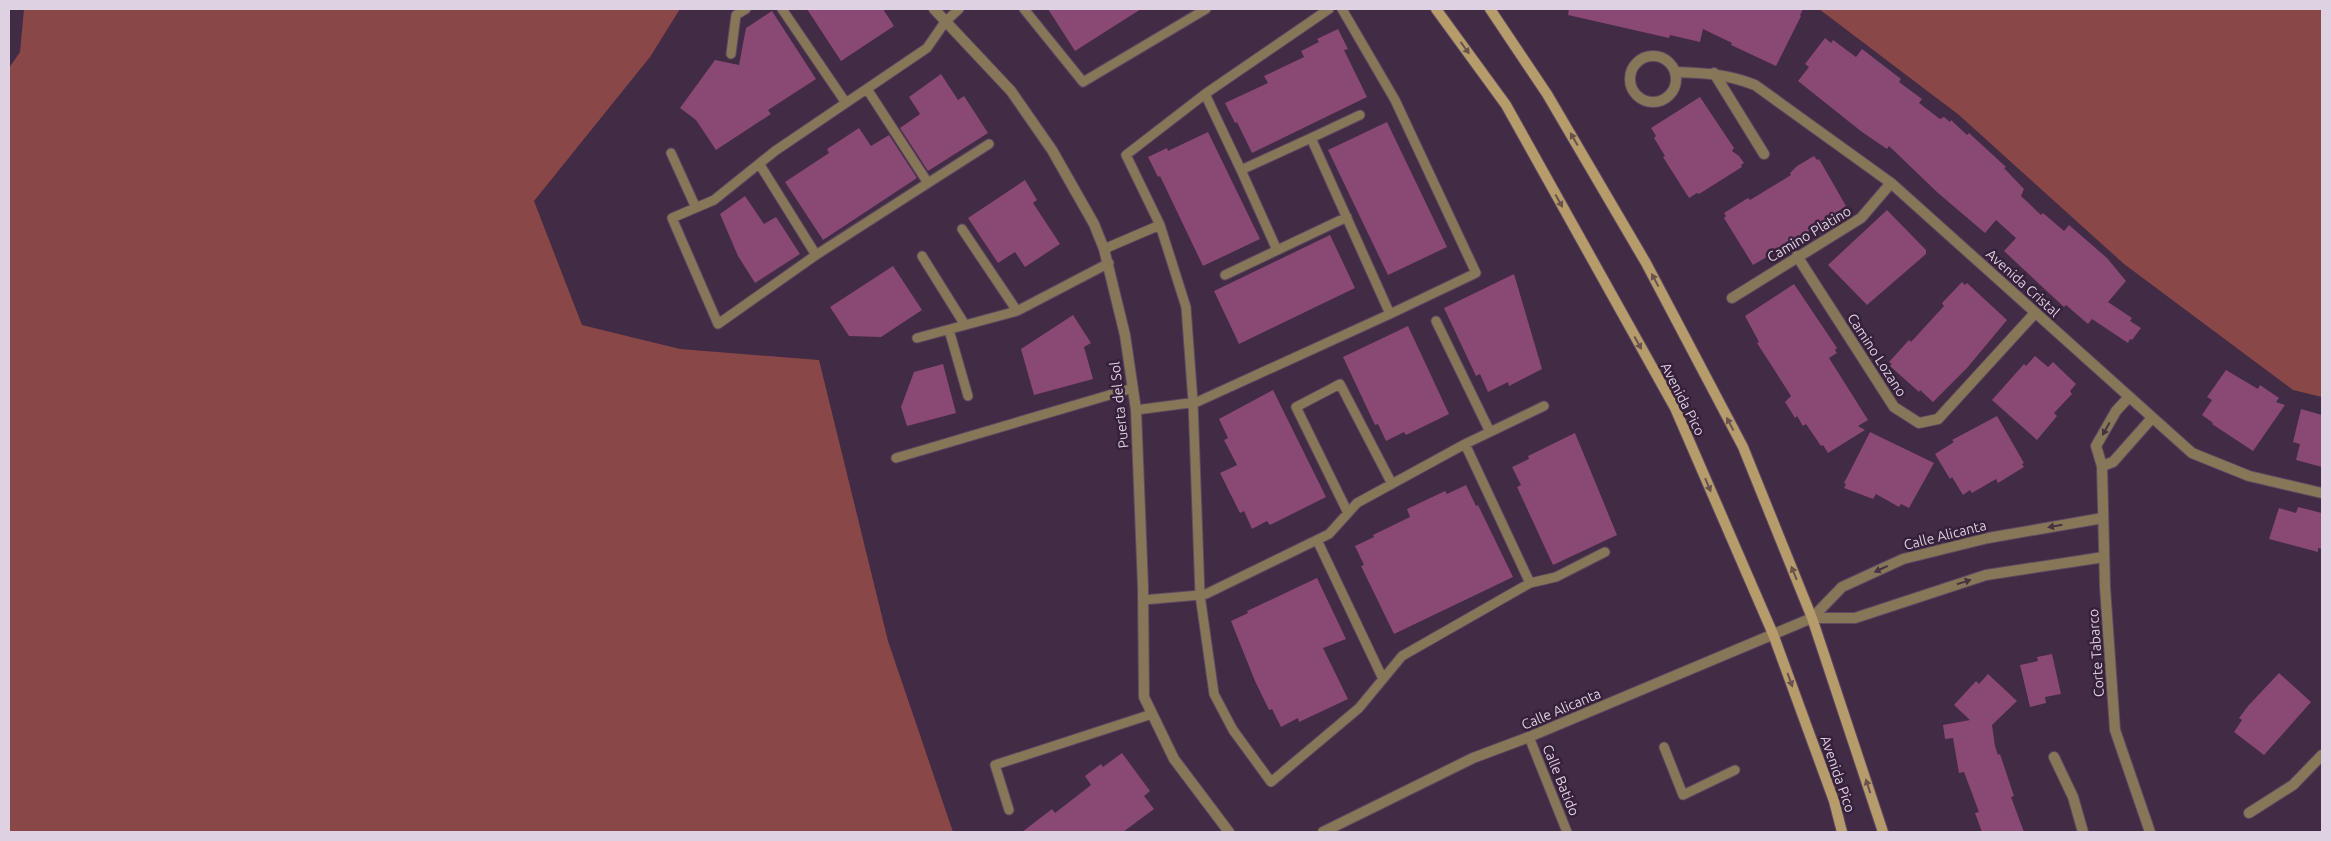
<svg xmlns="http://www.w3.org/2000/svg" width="2331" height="841" viewBox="0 0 2331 841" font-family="Ubuntu,sans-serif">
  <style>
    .green { fill: #894747 }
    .building { fill: #8a4874 }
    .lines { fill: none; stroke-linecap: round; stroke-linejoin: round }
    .service-casing { stroke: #5d4961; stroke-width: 11 }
    .minor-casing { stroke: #5d4961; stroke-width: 12 }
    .tertiary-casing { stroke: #5d4961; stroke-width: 12 }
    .secondary-casing { stroke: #5d4961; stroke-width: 12 }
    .service { stroke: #887659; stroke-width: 9 }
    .minor { stroke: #887659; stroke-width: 10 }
    .tertiary { stroke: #887659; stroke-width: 10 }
    .secondary { stroke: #b69b6b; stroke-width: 10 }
    .oneway { fill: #69524e }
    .oneway2 { fill: #463240 }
    .labels { text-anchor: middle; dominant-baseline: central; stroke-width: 5; stroke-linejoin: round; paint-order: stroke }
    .street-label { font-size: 14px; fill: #ded1e1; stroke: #36213a }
  </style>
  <rect width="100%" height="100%" fill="#412b45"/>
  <path class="green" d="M24,9H680L650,57L534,201L582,325L680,349L819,360L888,641L953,832H9V68L20,52Z
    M1819,9H2322V397L2293,390L2124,264L1959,115Z"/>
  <path class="building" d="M807,9H883L894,26L841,61Z
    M1048,9H1141L1075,51Z
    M1569,9H1803L1800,15L1801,16L1776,66L1731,45L1732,43L1703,29L1700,42L1670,35L1669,38L1568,15Z
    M772,11L816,79L768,110L771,114L716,150L696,120L680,108L715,60L739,65L746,28Z
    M1338,29L1348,49L1344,50L1367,97L1252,153L1237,122L1235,123L1225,103L1268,83L1264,76L1304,57L1301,51L1319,42L1317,39Z
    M1825,38L1831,43L1833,40L1856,57L1862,49L1901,79L1899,82L1922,99L1919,103L1940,119L1944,117L1950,122L1951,120L1967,135L1969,133L2006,167L2004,168L2024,189L2021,196L2041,215L2043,213L2064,231L2069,225L2107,258L2126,281L2108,302L2132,318L2130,321L2141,328L2132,340L2130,339L2128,343L2092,319L2088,324L2066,305L2064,307L2004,251L2016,238L1996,220L1985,233L1938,193L1889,146L1887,149L1862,132L1798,81L1809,67L1805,64Z
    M941,74L958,100L964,96L988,133L928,171L900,128L920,114L909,97Z
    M1700,97L1734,148L1732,151L1739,156L1744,163L1741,165L1742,167L1699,194L1697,193L1689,198L1663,157L1665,156L1654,138L1656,136L1651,128Z
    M1387,122L1447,247L1388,275L1328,150Z
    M859,128L871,146L889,135L917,178L823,240L785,182L829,153L827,149Z
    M1208,132L1260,239L1203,266L1160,176L1158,177L1148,157L1167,148L1168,151Z
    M1814,156L1817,160L1819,159L1846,206L1796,240L1753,265L1724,218L1726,216L1724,213L1748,198L1750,200L1791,175L1790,173L1797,166Z
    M1025,180L1037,200L1033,203L1060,244L1025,267L1015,252L998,263L968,218Z
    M745,196L764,224L776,217L800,254L755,283L738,256L720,214Z
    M1887,210L1926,250V254L1867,305L1828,265Z
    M1330,235L1355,288L1239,344L1214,291Z
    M893,266L922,310L881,337L849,336L830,307Z
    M1514,274L1542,369L1509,386L1508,382L1488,392L1480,374L1476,376L1444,308Z
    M1962,282L1965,285L1967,283L2007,320L1967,368L1933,402L1920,390L1919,392L1890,366L1892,364L1889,362L1909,340L1911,342L1944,306L1942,303Z
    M1794,284L1837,348L1835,350L1837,353L1829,358L1868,420L1858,426L1865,430L1828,453L1823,445L1821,446L1806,424L1803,426L1797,416L1795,418L1785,402L1791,396L1757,343L1759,342L1745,316Z
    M1073,315L1091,343L1084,347L1093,379L1034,395L1021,349Z
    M1408,326L1449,414L1406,435L1404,432L1386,441L1378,424L1375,425L1343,357Z
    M2035,356L2048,367L2053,362L2076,384L2070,391L2072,394L2054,413L2057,416L2037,440L1992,400L2024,364L2026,366Z
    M943,364L956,413L907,426L901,407L914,372Z
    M2226,370L2258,389L2260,385L2279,398L2276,402L2285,405L2253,451L2212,424L2213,423L2202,415L2212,400L2207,397Z
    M1273,390L1326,497L1270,525L1267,521L1252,529L1244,511L1240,513L1220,473L1237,465L1224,440L1228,438L1219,419Z
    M2301,409L2322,415V467L2296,460L2300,444L2293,442Z
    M1997,416L2024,463L2022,464L2024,467L1998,483L1996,479L1972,493L1970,490L1963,495L1952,477L1950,479L1935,454L1954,442L1952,440Z
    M1870,432L1934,463L1909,508L1901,504L1899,507L1876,494L1873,499L1844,488L1846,484L1844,483Z
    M1575,433L1617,535L1553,565L1517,487L1521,485L1512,467L1529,459L1528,456Z
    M1466,485L1476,506L1478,505L1513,577L1394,634L1361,566L1364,565L1355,546L1374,537L1373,535L1410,517L1407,509L1445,491L1447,494Z
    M2298,507L2322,513V549L2318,548V552L2269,539L2279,508L2296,513Z
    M1317,578L1346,639L1323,648L1348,699L1299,722L1298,718L1281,727L1272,709L1269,710L1255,681L1231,621L1248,613L1247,611Z
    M2052,654L2061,694L2045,697L2046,703L2030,707L2020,665L2038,661L2037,657Z
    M2279,673L2311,702L2264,755L2234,732L2242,720L2239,718L2248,706Z
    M1988,674L2017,701L1992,725L1995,746L1998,755L2000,754L2014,796L2011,797L2024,832H1982L1975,813L1979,812L1964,772L1959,773L1953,738L1945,739L1943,725L1970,720L1954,705L1976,681L1979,684Z
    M1122,753L1150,791L1144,796L1154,809L1123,832H1022L1052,809L1055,813L1091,785L1085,776L1101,764L1103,767Z"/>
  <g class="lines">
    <g class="service-casing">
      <path id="service" d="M782,9L846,103
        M1024,9L1083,82L1206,9
        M731,54L736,15L746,9
        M867,89L928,183L816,255L718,324L672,218L714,200L775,151L927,48L945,22L959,9
        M1205,94L1241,170L1311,138L1390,314
        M1311,138L1360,115
        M671,153L696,208
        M760,165L816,255
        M1241,170L1277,250
        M928,183L989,144
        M962,229L1017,311
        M1104,249L1160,225L1126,155L1205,94L1329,9
        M922,256L965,325
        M1225,275L1347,217
        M1436,321L1490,432
        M949,330L968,396
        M917,338L1017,311L1109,263
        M1136,410L1197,402L1390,314L1476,273L1395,100L1342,9
        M1465,444L1544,406
        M896,458L1133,388
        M1348,513L1296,407L1340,384L1392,484
        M1317,540L1383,679
        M1530,583L1556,577L1605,552
        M1143,600L1200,595L1206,594L1329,534L1357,503L1465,444L1530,583L1402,656L1359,708L1271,782L1233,730L1214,694L1200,595L1193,402L1186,307L1160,225
        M1529,737L1567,832
        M1664,747L1683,795L1735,770
        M1009,810L995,765L1152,714"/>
    </g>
    <g class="minor-casing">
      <path id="minor" d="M1630 79a23 23 0 1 1 46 0a23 23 0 1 1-46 0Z
        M1675,72C1706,73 1726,74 1755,85L1891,183L2192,453L2249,476L2322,493
        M1714,73L1764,154
        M1797,256L1894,407L1919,423L1938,419L2035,313
        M1732,298L1861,218L1891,183
        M2129,397L2116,411L2096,446L2102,466L2105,587L2115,730L2150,832
        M2102,466L2113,462L2152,418
        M2054,757L2073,797L2083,832
        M2249,813L2293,785L2322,755"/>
    </g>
    <g class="tertiary-casing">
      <path id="tertiary" d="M934,9L1011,91L1052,150L1094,224L1104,249L1125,335L1136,410L1143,587L1144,697L1174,759L1229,832
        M1812,618L1842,587L1903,559L1988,538L2103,518
        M1323,832L1473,758L1529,737L1812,618H1855L1986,575L2104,557"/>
    </g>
    <g class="secondary-casing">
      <path id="secondary" d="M1436,9L1506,105L1675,408L1773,634L1834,801L1842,832
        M1490,9L1547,94L1646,263L1743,447L1812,618L1883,832"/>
    </g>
    <use href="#service" class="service"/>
    <use href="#minor" class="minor"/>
    <use href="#tertiary" class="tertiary"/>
    <use href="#secondary" class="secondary"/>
  </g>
  <defs><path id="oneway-solid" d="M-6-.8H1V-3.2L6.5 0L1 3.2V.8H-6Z" transform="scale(1.25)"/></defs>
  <g class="oneway">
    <use href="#oneway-solid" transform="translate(1465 48) rotate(54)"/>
    <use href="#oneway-solid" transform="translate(1574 139) rotate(-120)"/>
    <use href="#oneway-solid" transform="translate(1559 201) rotate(61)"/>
    <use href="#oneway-solid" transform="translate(1655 280) rotate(-118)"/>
    <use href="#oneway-solid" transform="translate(1638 343) rotate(61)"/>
    <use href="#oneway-solid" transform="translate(1730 424) rotate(-118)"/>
    <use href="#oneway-solid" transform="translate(1708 485) rotate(67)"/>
    <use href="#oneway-solid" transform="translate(1794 573) rotate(-112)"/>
    <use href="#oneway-solid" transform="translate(1790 680) rotate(70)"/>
    <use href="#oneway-solid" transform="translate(1868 786) rotate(-108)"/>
  </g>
  <g class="oneway2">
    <use href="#oneway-solid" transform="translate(2106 429) rotate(119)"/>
    <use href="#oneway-solid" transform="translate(2055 526) rotate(170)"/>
    <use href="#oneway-solid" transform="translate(1881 569) rotate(155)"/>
    <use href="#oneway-solid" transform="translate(1964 582) rotate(-17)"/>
  </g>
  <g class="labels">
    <g class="street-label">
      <text transform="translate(1809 234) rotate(-31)">Camino Platino</text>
      <text transform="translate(2023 283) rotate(42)">Avenida Cristal</text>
      <text transform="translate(1877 355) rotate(57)">Camino Lozano</text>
      <text transform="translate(1683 399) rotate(63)">Avenida Pico</text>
      <text transform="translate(1119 405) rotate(-96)">Puerta del Sol</text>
      <text transform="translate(1945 535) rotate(-14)">Calle Alicanta</text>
      <text transform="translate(2096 653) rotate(-94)">Corte Tabarco</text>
      <text transform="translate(1561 709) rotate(-23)">Calle Alicanta</text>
      <text transform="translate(1838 774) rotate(71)">Avenida Pico</text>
      <text transform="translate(1561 780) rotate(68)">Calle Batido</text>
    </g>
  </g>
  <rect width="2331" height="841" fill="none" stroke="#ded1e1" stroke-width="20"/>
</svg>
